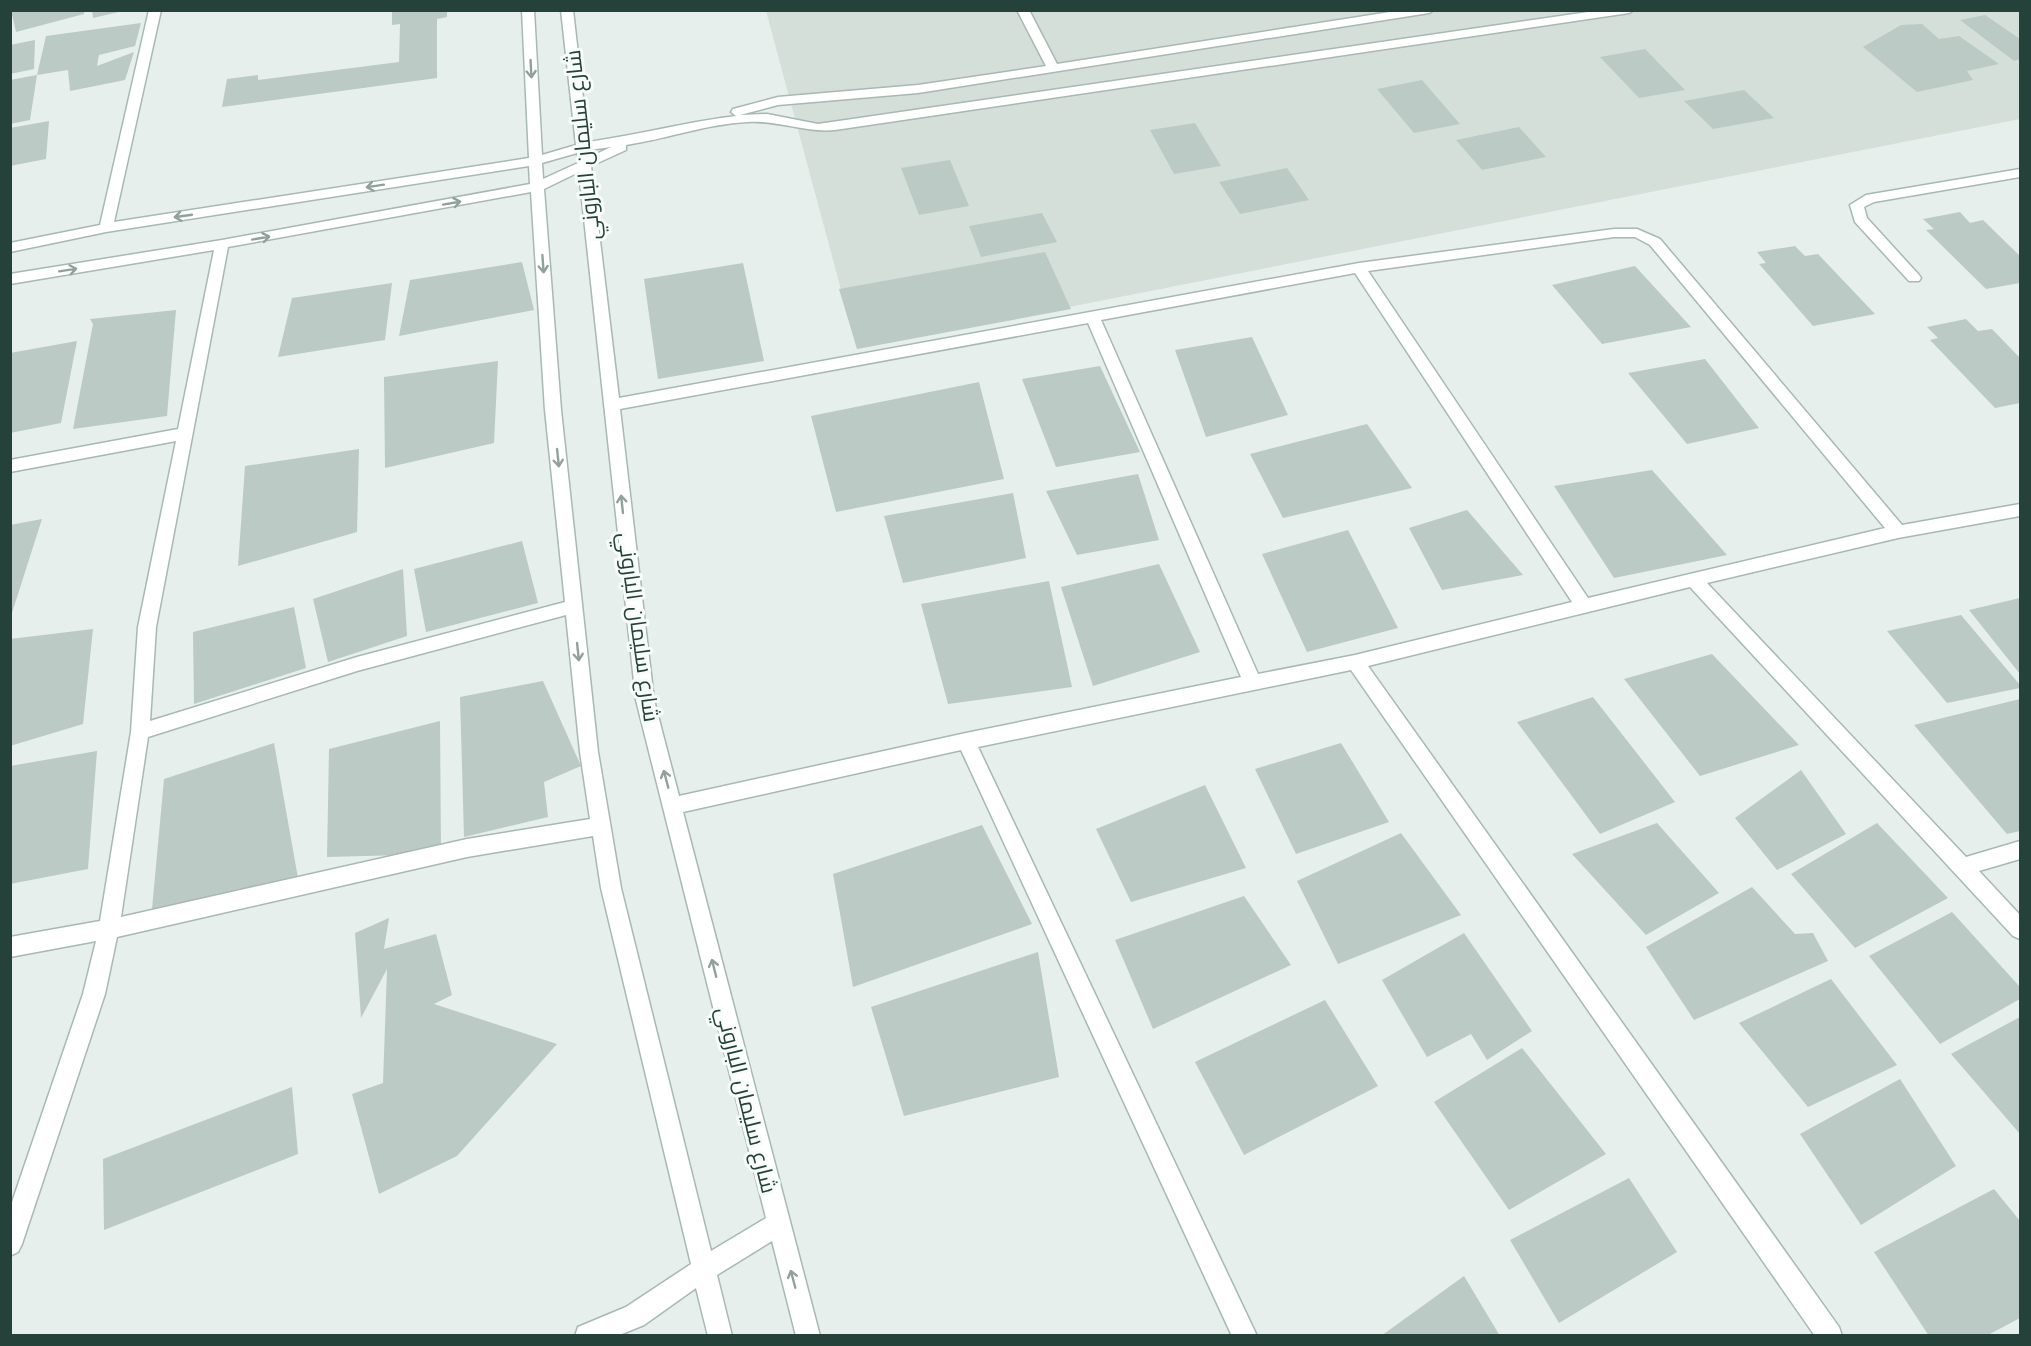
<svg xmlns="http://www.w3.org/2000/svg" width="2031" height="1346" viewBox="0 0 2031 1346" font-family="Jost,Cairo,sans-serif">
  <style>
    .built { fill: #d4dfda }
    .building { fill: #bbcac4 }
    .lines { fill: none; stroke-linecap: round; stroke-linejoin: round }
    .minor-casing { stroke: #a8b8b2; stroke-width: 3 }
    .minor { fill: #fff; fill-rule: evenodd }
    .oneway { stroke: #92a09c }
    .labels { text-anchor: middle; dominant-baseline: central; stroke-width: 6; stroke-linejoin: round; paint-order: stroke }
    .street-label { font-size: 22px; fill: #24423a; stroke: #f7fbf9 }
  </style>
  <rect width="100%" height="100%" fill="#e6efeb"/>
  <path class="built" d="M766,11H2020V119L857,349Z"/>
  <path class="building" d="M11,10H84V14L16,32Z
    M92,10H123V11L93,18Z
    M392,10H447V17L437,19V78L222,107L227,79L258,75V80L399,62L400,24L392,25Z
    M1985,15L2020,39V59L2014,61L1960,20Z
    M141,23L135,46L99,55L97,66L134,52L125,80L70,91L68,70L37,75L46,36Z
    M1922,24L1939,39L1959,36L1999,64L1967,71L1973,80L1917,92L1863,47L1901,25Z
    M35,40L34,69L10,74V45Z
    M1645,49L1685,90L1639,98L1600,57Z
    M37,75L30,120L10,124V80Z
    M1422,80L1460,124L1414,133L1377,89Z
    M1744,90L1774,118L1713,129L1684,101Z
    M49,121L46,159L10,166V128Z
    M1195,123L1221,166L1174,174L1150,130Z
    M1519,127L1546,157L1482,170L1456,140Z
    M950,160L969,206L919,215L901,168Z
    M1287,168L1309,200L1240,214L1219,182Z
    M1960,212L1970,223L1983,220L2020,256V283L1986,289L1926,230L1934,229L1923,219Z
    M1042,213L1057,242L981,257L969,226Z
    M1795,246L1805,256L1818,254L1875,314L1813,326L1759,264L1766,263L1757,252Z
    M1045,252L1071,309L857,349L839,289Z
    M522,262L534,310L399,336L410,280Z
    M743,263L764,361L658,379L644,279Z
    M1635,266L1691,327L1602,344L1552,285Z
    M392,283L385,340L278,357L292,298Z
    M176,310L167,416L73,429L93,324L90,319Z
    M1966,319L1978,331L1992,329L2020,358V403L1995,408L1930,340L1938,338L1927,327Z
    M1252,337L1288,415L1206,437L1175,350Z
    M77,341L61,423L10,433V353Z
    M1705,359L1759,428L1687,444L1628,373Z
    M498,361L494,443L385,468L384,377Z
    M1100,366L1140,452L1056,467L1022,379Z
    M979,382L1004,479L836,512L811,416Z
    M1367,424L1412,488L1283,518L1250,454Z
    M359,449L357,532L238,566L245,466Z
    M1652,470L1727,555L1614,578L1554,486Z
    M1138,474L1159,540L1077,555L1046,491Z
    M1013,493L1026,558L903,583L884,516Z
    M1467,510L1523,575L1442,590L1409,528Z
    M42,519L11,616H10V525Z
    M1348,530L1398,628L1307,652L1262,554Z
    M522,541L538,603L426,632L414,569Z
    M1159,564L1200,652L1093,686L1061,587Z
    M403,569L407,636L328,662L313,599Z
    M1049,581L1072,687L948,704L921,604Z
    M2020,598V674L1969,610Z
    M294,607L306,668L194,704L193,632Z
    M1961,615L2020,685V688L1947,703L1887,631Z
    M93,629L83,724L10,746V639Z
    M1712,654L1799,745L1700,776L1624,679Z
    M543,681L581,766L544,782L548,817L464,837L460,697Z
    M1593,697L1675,802L1600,834L1517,722Z
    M2020,699V831L2007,834L1914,725Z
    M440,721L441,854L327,857L329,749Z
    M274,743L298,878L152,909L164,779Z
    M1341,743L1389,822L1296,854L1255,769Z
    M97,751L88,869L10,884V766Z
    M1801,770L1846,834L1777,870L1735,818Z
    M1205,785L1246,868L1131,902L1096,829Z
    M1657,823L1719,893L1646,935L1572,854Z
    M1877,823L1948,898L1855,948L1791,874Z
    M982,825L1032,924L853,987L833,874Z
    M1401,833L1461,915L1338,964L1297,881Z
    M1752,887L1795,934L1813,933L1828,961L1694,1020L1646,947Z
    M1244,896L1291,965L1153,1029L1115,940Z
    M1952,912L2020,987V999L1940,1044L1869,956Z
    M389,918L384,949L436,934L452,995L434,1004L557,1044L457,1156L379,1194L352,1094L383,1083L387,969L361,1018L355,933Z
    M1464,933L1532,1031L1487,1060L1471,1034L1427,1057L1382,980Z
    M1038,952L1059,1077L904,1116L871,1007Z
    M1831,979L1897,1065L1808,1107L1739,1023Z
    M1325,1000L1378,1086L1244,1155L1195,1062Z
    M2020,1017V1134L1951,1054Z
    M1522,1048L1606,1154L1509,1210L1434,1102Z
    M1900,1079L1956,1166L1861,1225L1800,1134Z
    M292,1087L298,1154L104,1230L103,1159Z
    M1629,1178L1677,1252L1559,1323L1510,1240Z
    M1994,1189L2020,1221V1318L1986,1336H1929L1874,1252Z
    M1464,1276L1500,1336H1381Z"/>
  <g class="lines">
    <g class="minor-casing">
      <path id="minor" d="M149,10H161L114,222L529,158L522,10H534L542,155L576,145L561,10H573L588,142C638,135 686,122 736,116L731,112L733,109L778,97L918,85L1046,66L1017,10H1029L1057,64L1403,10H1434L1429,13L918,93L778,105L740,115L767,114L818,124L1602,10H1634L1629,13L835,130C805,133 778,120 748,122C706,124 667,139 626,145V150L591,166L619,398L1359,263L1614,229H1637L1660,239L1902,525L2020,504V516L1898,538L1707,583L1966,857L2020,841V859L1979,871L2020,915V939L2013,936L1690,587L1368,666L1839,1327L1842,1336H1815L1351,670L978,747L1257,1336H1232L961,750L683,812L820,1336H796L772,1241L717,1275L732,1336H708L696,1288L644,1325L617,1336H575L578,1327L626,1307L691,1264L601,888L593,836L467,857L117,937L105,994L22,1244L18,1252L10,1256V1208L83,994L96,941L10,957V937L100,921L131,732L138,627L176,441L10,472V460L178,429L214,250L10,284V274L222,240L530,184L529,166L106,232L10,252V243L100,225ZM611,147L590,157L589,150ZM577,153L578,163L543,179L542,163ZM579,172L636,700L766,1218L711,1251L621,888L598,752L561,410L544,189ZM531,192L545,410L565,602L357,657L150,721L156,627L228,247ZM1614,237H1635L1650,245L1885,528L1588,598L1368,271ZM1355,273L1572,602L1355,655L1258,674L1101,320ZM1088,323L1241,677L966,733L679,796L654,700L620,409ZM566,615L580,752L590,819L467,839L121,917L148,737L357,671Z
        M2020,169V177L1874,202L1864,207L1867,218L1919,275L1921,278L1919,281H1909L1855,222L1850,205L1866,195Z"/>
    </g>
    <use href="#minor" class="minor"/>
  </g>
  <defs><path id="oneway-shaft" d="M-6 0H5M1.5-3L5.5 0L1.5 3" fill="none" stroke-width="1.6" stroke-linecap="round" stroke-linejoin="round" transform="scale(1.5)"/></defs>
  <g class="oneway">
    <use href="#oneway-shaft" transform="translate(531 69) rotate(87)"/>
    <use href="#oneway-shaft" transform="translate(375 186) rotate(171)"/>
    <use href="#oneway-shaft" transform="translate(452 203) rotate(-10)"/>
    <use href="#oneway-shaft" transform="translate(183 216) rotate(172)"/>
    <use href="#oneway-shaft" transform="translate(261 238) rotate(-10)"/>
    <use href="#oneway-shaft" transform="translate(543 264) rotate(86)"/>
    <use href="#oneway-shaft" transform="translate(68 270) rotate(-9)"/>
    <use href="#oneway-shaft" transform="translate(558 458) rotate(84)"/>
    <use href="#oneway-shaft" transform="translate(622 504) rotate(-96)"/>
    <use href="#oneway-shaft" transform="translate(578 652) rotate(84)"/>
    <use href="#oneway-shaft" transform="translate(666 779) rotate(-105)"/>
    <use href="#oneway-shaft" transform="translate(714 968) rotate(-104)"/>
    <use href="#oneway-shaft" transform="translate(793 1279) rotate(-105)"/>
  </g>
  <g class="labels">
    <g class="street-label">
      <text transform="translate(582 145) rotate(-96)">شارع سليمان الباروني</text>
      <text transform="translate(639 627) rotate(82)">شارع سليمان الباروني</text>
      <text transform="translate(747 1100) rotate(76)">شارع سليمان الباروني</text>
    </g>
  </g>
  <rect width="2031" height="1346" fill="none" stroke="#24423a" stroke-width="24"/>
</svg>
